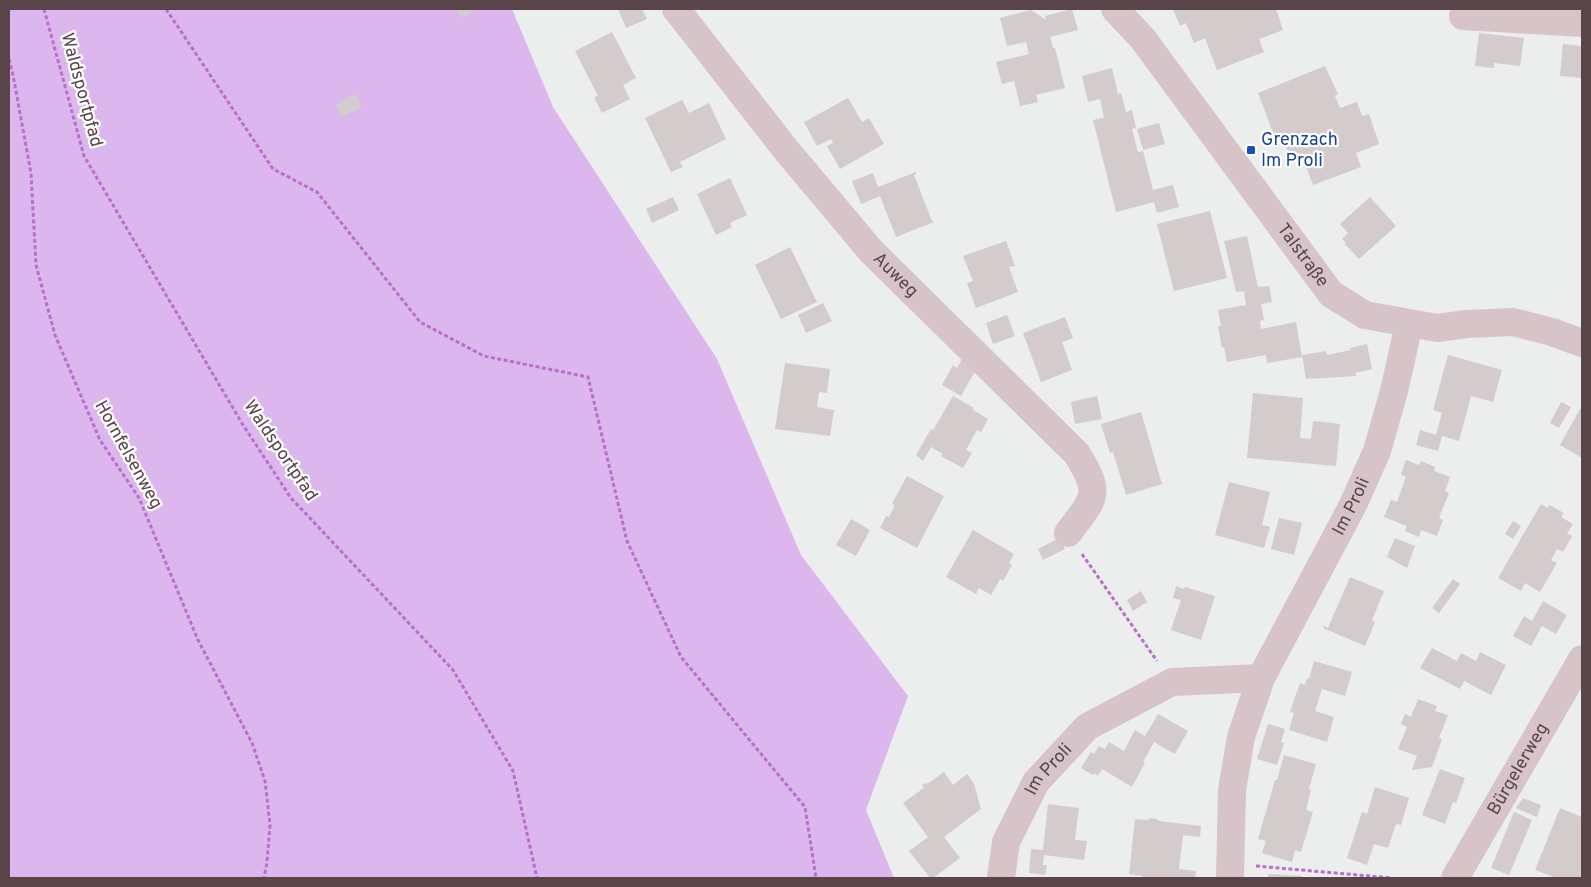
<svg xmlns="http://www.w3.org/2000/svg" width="1591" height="887" viewBox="0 0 1591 887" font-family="Overpass,sans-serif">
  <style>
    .green { fill: #dcb7ee }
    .building { fill: #d3cbcc }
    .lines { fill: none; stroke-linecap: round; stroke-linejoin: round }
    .path { stroke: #b86fcc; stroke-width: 3; stroke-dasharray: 4 2.5; stroke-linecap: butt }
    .minor { stroke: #d6c4c9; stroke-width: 28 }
    .transit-dot { fill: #1a4fb4; stroke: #fff; stroke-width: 2 }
    .labels { text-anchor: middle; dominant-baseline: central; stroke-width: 4.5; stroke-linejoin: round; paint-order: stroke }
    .street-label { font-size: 18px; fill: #594449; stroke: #fff }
    .transit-label { font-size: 18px; fill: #164399; stroke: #fff; text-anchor: start }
  </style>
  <rect width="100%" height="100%" fill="#ebeeec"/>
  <path class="green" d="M9,9H512L553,107L717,359L801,555L908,696L866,810L894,878H9Z"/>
  <path class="building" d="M456,9H473L474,12L461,18Z
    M618,9H642L647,19L626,28Z
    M1072,9L1078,30L1050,37L1053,48H1055L1065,88L1036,95L1038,102L1020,106L1014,81L1002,84L996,62L1029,54L1026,42L1007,46L1000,18L1031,10L1046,20L1045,16Z
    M1173,9H1276L1283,30L1259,39L1264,52L1217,70L1205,38L1194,43L1186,23L1180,26Z
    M612,32L636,78L623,85L630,99L602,113L594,97L598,96L575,51Z
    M1479,33L1524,38L1520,66L1494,63V68L1475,66Z
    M1563,44L1582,46V78L1560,76Z
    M1325,66L1338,94L1335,96L1340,108L1357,102L1362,116L1369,114L1379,144L1356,153L1361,167L1313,185L1301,153L1290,157L1283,138L1276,141L1258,93Z
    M1112,68L1118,94L1121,93L1126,112L1132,110L1136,128L1132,129L1138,152L1143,151L1153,190L1173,185L1179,207L1157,213L1154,202L1116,212L1093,120L1104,118L1100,99L1088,102L1082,76Z
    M356,93L362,107L342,117L336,104Z
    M848,98L862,122L869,118L884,144L840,169L827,146L833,143L831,139L817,146L804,122Z
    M682,100L689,113L709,103L726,139L680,162L683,167L671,172L645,118Z
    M1159,123L1165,144L1143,150L1137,129Z
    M916,172V174L914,175L932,221H934V222L896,237L880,196L861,204L852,181L873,173L878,187Z
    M730,178L747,215L730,223L732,227L716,235L697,194Z
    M673,197L679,210L652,223L646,209Z
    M1370,197L1396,226L1359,259L1345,244L1346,243L1342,239L1348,233L1340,224Z
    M1210,211L1227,278L1174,291L1157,224Z
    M1247,236L1258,287L1269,286L1272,302L1261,304L1264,320L1260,321L1261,329L1296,322L1302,357L1267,363L1266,355L1227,362L1224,347L1222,348L1218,326H1221L1218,310L1246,305L1244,291L1236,292L1224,241Z
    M1006,241L1015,266L1009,267L1018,292L976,308L967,283L973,281L963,256Z
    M790,247L817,302L781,319L755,265Z
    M823,303L832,321L806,333L798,315Z
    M1007,315L1015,336L993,344L986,323Z
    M1065,317L1073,338L1062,342L1072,370L1041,382L1023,333Z
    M1367,344L1372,369L1355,373L1356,376L1306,379L1302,355L1326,351L1327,355L1351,350L1350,348Z
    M1448,355L1502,370L1493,402L1471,396L1459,441L1442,436L1438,451L1416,445L1420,430L1436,435L1442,413L1433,410Z
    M963,357L977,368L961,396L942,385L953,365L957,368Z
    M785,363L830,369L827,393L819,392L817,407L834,410L830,436L775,429Z
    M1253,393L1303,398L1300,438L1311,439L1313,421L1340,424L1336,466L1247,458Z
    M953,396L974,408L973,410L988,419L981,432L977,430L966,450L972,453L963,468L941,456L943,454L931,447L923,461L916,455L931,429L933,430Z
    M1097,396L1102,419L1075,424L1071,402Z
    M1561,402L1571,407L1559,428L1550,423Z
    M1580,409L1582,411V458L1560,445Z
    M1141,412L1162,484L1126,495L1113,452L1110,453L1101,424Z
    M1406,460L1419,465L1421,461L1435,467L1434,471L1450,477L1445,491L1449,493L1439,518L1443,520L1437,536L1421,530L1419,537L1405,531L1407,526L1384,517L1391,500L1397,502L1406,477L1401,474Z
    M907,476L944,496L917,548L880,528L886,516L889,517L895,505L892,504Z
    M1229,482L1270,492L1262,525L1270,527L1264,548L1215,535Z
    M1541,504L1548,508L1549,505L1564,513L1561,517L1573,524L1567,533L1572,536L1563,552L1557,549L1551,560L1557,563L1540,592L1525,583L1521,591L1498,578Z
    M1279,518L1302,523L1294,555L1271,549Z
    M851,519L870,530L856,556L836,545Z
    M1513,521L1521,526L1513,539L1505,534Z
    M973,530L1014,554L1009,563L1012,565L1003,581L1000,579L991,595L979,588L976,594L946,577Z
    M1059,538L1065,549L1043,560L1038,549Z
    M1395,538L1415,546L1407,568L1387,557Z
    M1350,577L1384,591L1372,620L1375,622L1365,646L1323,628L1324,626L1328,628Z
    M1453,579L1460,584L1439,613L1432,608Z
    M1176,586L1184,589L1185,587L1215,596L1201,640L1171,630L1181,600L1173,598Z
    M1141,591L1147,602L1133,611L1127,600Z
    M1543,601L1567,615L1556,634L1542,626L1531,646L1513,636L1524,616L1532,621Z
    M1432,648L1457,661L1461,653L1476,661L1480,652L1506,665L1491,695L1464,681L1460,689L1420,668Z
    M1314,661L1352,672L1345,696L1322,689L1315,711L1334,717L1327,742L1289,730L1294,713L1290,712L1300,683L1305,685L1307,678L1309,679Z
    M1418,699L1437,706L1435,711L1448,715L1439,738L1442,739L1432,767L1412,770L1417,756L1398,749L1407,727L1401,724L1405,714L1411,717Z
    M1158,714L1188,731L1175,754L1154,742L1143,762L1145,763L1132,787L1102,769L1098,776L1094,773L1093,775L1081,768L1091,752L1094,754L1099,746L1105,749L1109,742L1124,751L1135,730L1145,736Z
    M1268,724L1285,729L1281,742L1284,743L1277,765L1257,759Z
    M1284,755L1316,764L1309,789L1311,790L1306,810L1313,812L1301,852L1295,850L1292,862L1262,853L1266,841L1258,839L1275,780H1277Z
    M1440,769L1465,778L1456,803L1453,802L1445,824L1422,815Z
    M944,772L953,785L967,774L974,784L981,809L944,837L960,858L933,878H930L909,851L928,837L903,803L924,788L922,785L926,783L927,784Z
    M1375,787L1409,798L1401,825L1396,824L1388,848L1374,844L1367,865L1347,858L1362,812L1367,814Z
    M1523,798L1541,805L1537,817L1516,808Z
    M1048,804L1079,808L1075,840L1087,841L1084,860L1044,855L1043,865H1047L1045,875L1029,873L1031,849L1043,850Z
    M1560,808L1582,817V878H1556L1535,870Z
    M1514,812L1532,820L1509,875L1491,868Z
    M1150,818L1157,819L1159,821L1201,826L1200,837L1183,835L1179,869L1196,871L1195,878H1142V876L1129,874L1135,819L1148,820Z
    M1268,874L1302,876V878H1268Z"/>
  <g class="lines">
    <path class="path" d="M44,9L84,156L243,425L291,498L453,670L513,771L537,878
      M166,9L273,169L317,192L420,322L484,356L588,377L627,541L681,657L805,807L816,878
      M9,59L13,75L31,173L36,265L55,335L100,440L139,498L198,640L252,743L265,781L270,825L267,862L264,878
      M1082,554L1157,661
      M1256,866L1392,878"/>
    <g class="minor">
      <path id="s1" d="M676,9L787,151L871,251L1077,454C1102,495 1095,497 1068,533"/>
      <path id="s2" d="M1115,9L1143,39L1331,294L1365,315L1437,328L1467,324L1513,322L1552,332L1582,343"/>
      <path d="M1463,16L1582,23"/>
      <path id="s3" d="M1001,878L1006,842L1036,782L1087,727L1172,682L1261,678"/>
      <path id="s4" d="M1230,878L1232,790L1241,737L1261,678L1353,505L1377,451L1394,391L1409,324"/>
      <path id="s5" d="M1455,878L1582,659"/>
    </g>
  </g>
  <rect class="transit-dot" x="1246" y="145" width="10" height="10" rx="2.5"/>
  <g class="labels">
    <g class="street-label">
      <text transform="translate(81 90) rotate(75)">Waldsportpfad</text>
      <text stroke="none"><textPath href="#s2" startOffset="310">Talstraße</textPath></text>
      <text stroke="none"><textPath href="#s1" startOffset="345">Auweg</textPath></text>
      <text transform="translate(280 451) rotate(56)">Waldsportpfad</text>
      <text transform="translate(128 455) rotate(61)">Hornfelsenweg</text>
      <text stroke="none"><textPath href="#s4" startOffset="398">Im Proli</textPath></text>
      <text stroke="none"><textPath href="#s5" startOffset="126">Bürgelerweg</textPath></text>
      <text stroke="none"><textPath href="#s3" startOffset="121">Im Proli</textPath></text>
    </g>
    <g class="transit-label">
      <text x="1261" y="140">Grenzach<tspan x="1261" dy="21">Im Proli</tspan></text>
    </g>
  </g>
  <rect width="1591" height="887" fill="none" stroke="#594449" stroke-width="20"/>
</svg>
